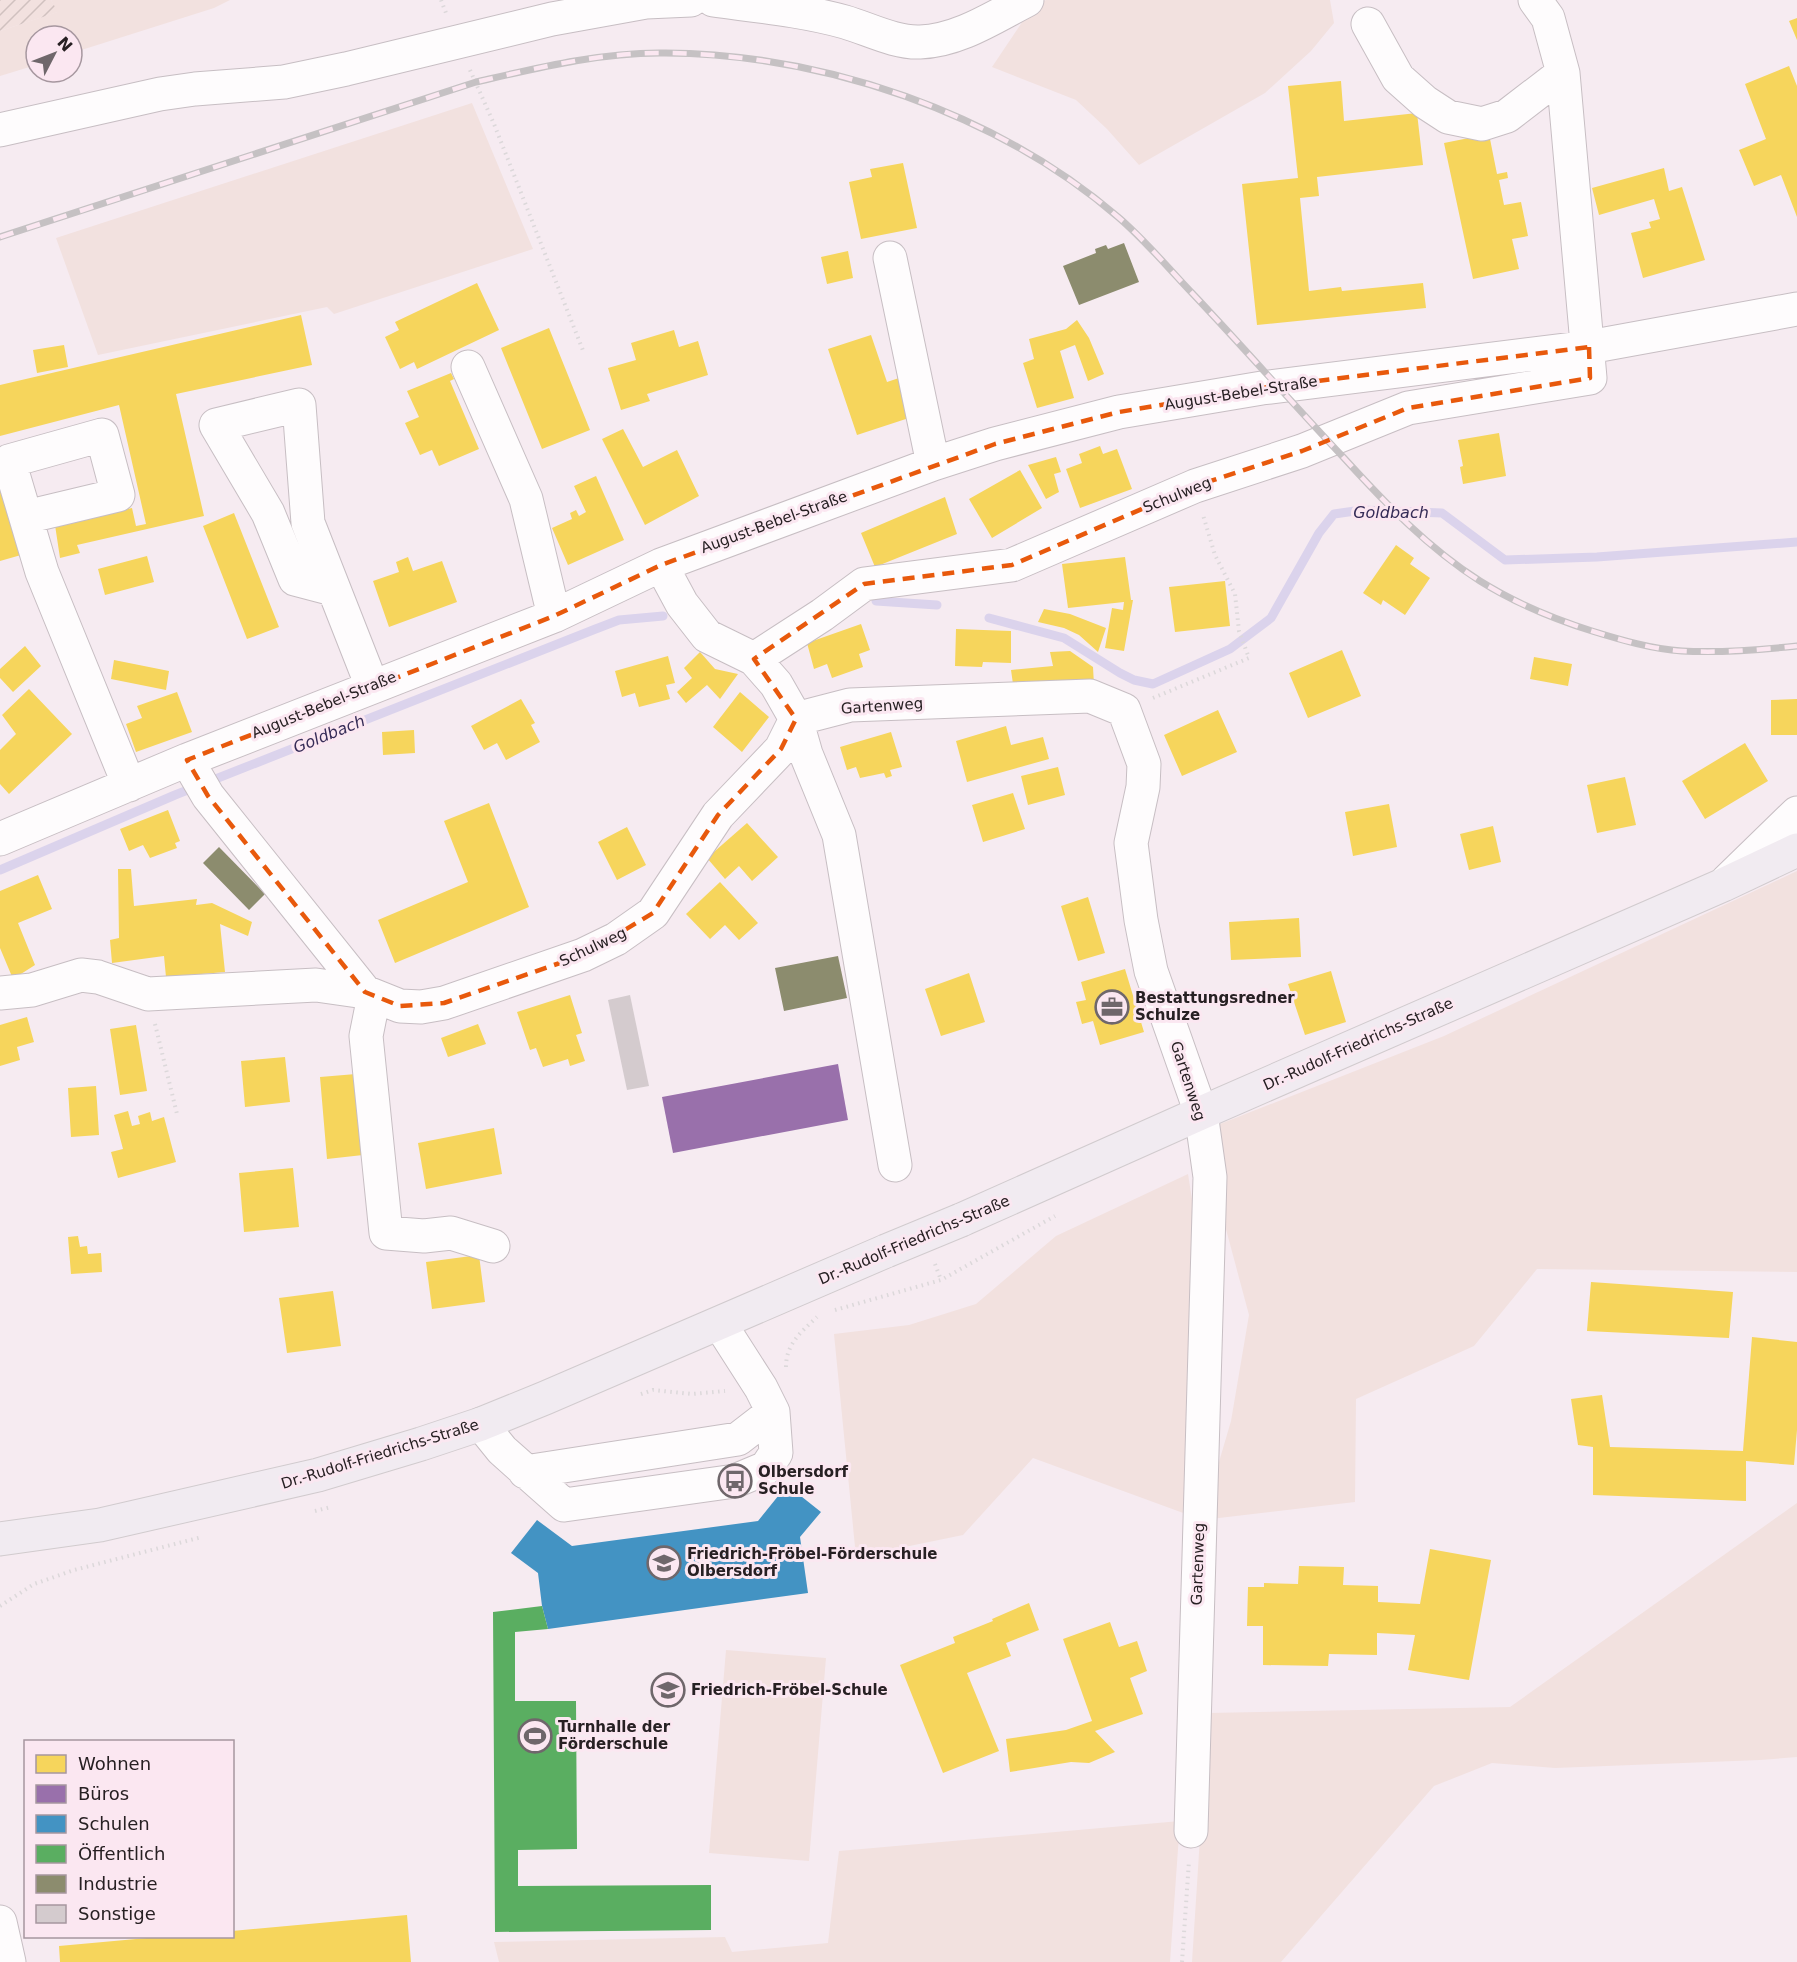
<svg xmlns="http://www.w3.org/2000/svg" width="1797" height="1962" viewBox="0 0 1797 1962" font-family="'DejaVu Sans',sans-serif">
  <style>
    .green { fill: #f2e1df }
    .garden { fill: url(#garden-furrows) }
    .homes { fill: #f6d55c }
    .offices { fill: #9970ab }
    .schools { fill: #4393c3 }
    .public { fill: #5aae61 }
    .industry { fill: #8c8c6e }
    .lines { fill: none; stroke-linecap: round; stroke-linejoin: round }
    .stream { stroke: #dbd3ec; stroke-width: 9 }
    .building { fill: #d4cbce }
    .minor-casing { stroke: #c7bec3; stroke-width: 35 }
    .major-casing { stroke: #d1cbce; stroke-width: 35 }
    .path { stroke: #dcd8da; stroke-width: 4; stroke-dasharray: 1.5 4.5; stroke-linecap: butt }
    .minor { stroke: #fefcfd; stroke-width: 33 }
    .major { stroke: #f1ebf1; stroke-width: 33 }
    .rail-casing { stroke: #c5c1c3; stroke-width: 7 }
    .rail { stroke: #fbe7f1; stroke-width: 4.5; stroke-dasharray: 14; stroke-linecap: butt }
    .major-bridge-casing { stroke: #d1cbce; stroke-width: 35; stroke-linecap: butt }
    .major-bridge { stroke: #f1ebf1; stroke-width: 33 }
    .marked { fill: none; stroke: #e8590c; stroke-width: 4.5; stroke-dasharray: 12 8; stroke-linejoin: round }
    .labels { text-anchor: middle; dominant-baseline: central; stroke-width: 6; stroke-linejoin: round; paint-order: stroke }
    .street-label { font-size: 15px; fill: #272023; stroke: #fbe7f1 }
    .poi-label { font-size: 15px; font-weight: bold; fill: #272023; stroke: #fbe7f1; text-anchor: start }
    .water-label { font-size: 16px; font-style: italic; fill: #362c57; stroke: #fbe7f1 }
  </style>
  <defs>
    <pattern id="garden-furrows" width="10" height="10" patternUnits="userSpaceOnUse" patternTransform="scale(1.5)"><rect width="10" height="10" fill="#f2e1df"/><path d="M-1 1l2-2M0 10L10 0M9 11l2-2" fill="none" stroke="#d0c1bf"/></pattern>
  </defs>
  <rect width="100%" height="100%" fill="#f6ebf1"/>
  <path class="green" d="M51,0H230L214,8L72,53V36H36V65L0,76V31L57,12Z
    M1046,0H1330L1334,23L1311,51L1265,93L1139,165L1107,129L1076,100L992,67L1033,6Z
    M472,103L533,249L334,314L327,307L98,355L56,238Z
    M1797,871V1272L1537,1269L1474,1346L1356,1399L1355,1502L1202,1520L1231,1421L1249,1315L1212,1177L1210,1128L1444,1036Z
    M1188,1174L1194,1212L1186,1514L1033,1458L963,1535L856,1557L834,1334L909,1325L976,1304L1056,1236Z
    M1797,1503V1757L1760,1760L1555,1768L1492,1763L1434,1786L1281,1962H1192L1208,1713L1510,1707Z
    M726,1650L826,1658L809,1861L709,1853Z
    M1180,1821L1170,1962H499L494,1942L725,1937L732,1952L828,1943L839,1851Z"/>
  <path class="garden" d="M0,0H51L58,12L0,31Z"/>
  <path class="homes" d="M1797,18V40L1789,21Z
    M1789,66L1797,86V217L1781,175L1754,186L1739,150L1766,139L1745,84Z
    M1341,81L1344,121L1417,113L1423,165L1317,177L1319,196L1300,198L1309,291L1341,287L1342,291L1423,283L1426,308L1257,325L1242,184L1298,178L1288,86Z
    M1489,134L1497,174L1507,172L1508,178L1499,180L1504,205L1521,202L1528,236L1512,239L1519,269L1473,279L1444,143Z
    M903,163L917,228L861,239L849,182L872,177L870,169Z
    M1664,168L1669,191L1682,187L1705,260L1643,278L1631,233L1651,228L1649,222L1660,219L1654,199L1599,215L1592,188Z
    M848,251L853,278L827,284L821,257Z
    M477,283L499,330L417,369L414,362L400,369L385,337L399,330L395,322Z
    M301,315L312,365L176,394L204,516L77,545L80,553L60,558L55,525L132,508L136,526L146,524L119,405L0,436V385Z
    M1077,320L1089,338L1104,374L1088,381L1075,345L1060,351L1074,398L1037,408L1023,363L1034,359L1029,339L1066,329Z
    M549,328L590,430L542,449L501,348Z
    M674,330L679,347L698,341L708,375L647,394L650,401L621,410L608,368L636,360L631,343Z
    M871,335L887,382L899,378L912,417L857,435L828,349Z
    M64,345L68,367L37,373L33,350Z
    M451,373L454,379L450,381L479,449L439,466L432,450L420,455L405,423L419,417L407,391Z
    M623,429L643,467L677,450L699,496L645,525L602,439Z
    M1499,433L1506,476L1463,484L1460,467L1463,466L1458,440Z
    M1100,446L1103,454L1117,449L1132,489L1080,508L1066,469L1082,463L1079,454Z
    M1056,457L1061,472L1054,474L1059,492L1046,499L1028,465Z
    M0,460L28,553L0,561Z
    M1020,470L1042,508L992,538L969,499Z
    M596,476L624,540L568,565L552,528L572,519L570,513L576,510L579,516L586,512L574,486Z
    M945,497L957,534L875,567L861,533Z
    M234,513L279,627L247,639L203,526Z
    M1396,545L1414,558L1410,564L1430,578L1405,615L1383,600L1381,605L1363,593Z
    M147,556L154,582L105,595L98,569Z
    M408,557L413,571L442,561L457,602L389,627L373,581L399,572L396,562Z
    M1125,557L1131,600H1133L1124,651L1105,648L1112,608L1123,610L1124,602L1068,608L1062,564Z
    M1225,581L1230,626L1175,632L1169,587Z
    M1044,609L1070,614L1106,628L1098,652L1079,635L1064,628L1038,622Z
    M861,624L870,650L859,654L863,667L832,678L827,664L814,669L807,643Z
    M956,629L1011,631V663L983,662L982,667L955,666Z
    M25,646L41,666L13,692L0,678V669Z
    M1342,650L1361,696L1308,718L1289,673Z
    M1070,651L1093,667L1094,685L1014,691L1011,670L1053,666L1050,652Z
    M700,652L715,669L738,674L720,699L707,685L686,703L677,692L692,678L684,668Z
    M668,656L675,683L666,685L670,699L639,707L635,693L622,697L615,671Z
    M1534,657L1572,664L1568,686L1530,679Z
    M114,660L169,671L166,690L111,679Z
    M29,689L72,734L9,794L0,784V750L16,734L2,715Z
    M177,692L192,732L136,752L126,724L142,718L137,706Z
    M740,692L769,717L742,752L713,727Z
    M521,699L535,723L531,725L540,742L506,760L497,743L484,750L471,726Z
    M1797,699V735H1771V700Z
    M1218,710L1237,752L1182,776L1164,735Z
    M1006,726L1011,745L1043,737L1049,759L967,782L956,741Z
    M414,730L415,753L383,755L382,732Z
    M891,732L902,767L890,770L892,776L886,778L884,773L860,778L856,767L847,770L840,747Z
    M1745,743L1768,781L1705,819L1682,781Z
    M1058,767L1065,795L1028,805L1021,776Z
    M1625,777L1636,825L1597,833L1587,785Z
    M1013,793L1025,829L983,842L972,805Z
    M489,803L529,907L395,963L378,920L468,882L444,821Z
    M1389,804L1397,847L1353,856L1345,812Z
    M168,810L180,841L175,843L177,848L150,858L143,845L129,851L120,829Z
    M747,823L778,857L752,881L739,866L725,879L707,858Z
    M1493,826L1501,862L1469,870L1460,834Z
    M627,827L646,865L617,880L598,842Z
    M118,869H131L134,906L197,899L196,905L212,903L252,922L248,936L220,924L225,972L166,977L164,956L112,963L110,940L119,938Z
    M38,875L52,909L18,923L35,965L13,979L0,948V891Z
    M720,882L758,923L739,940L725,925L710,939L686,914Z
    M1088,897L1105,953L1078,961L1061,906Z
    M1299,918L1301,957L1231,960L1229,922Z
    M1125,969L1144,1032L1100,1045L1093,1021L1082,1024L1076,1002L1086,1000L1081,982Z
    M1331,971L1346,1022L1305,1035L1288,984Z
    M969,973L985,1022L941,1036L925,989Z
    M570,995L582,1033L576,1035L585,1061L570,1066L568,1059L543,1067L536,1048L530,1050L517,1012Z
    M27,1017L34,1042L17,1047L20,1060L0,1066V1025Z
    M478,1024L486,1044L448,1057L441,1038Z
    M136,1025L147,1091L120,1095L110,1029Z
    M285,1057L290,1102L245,1107L241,1061Z
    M356,1074L363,1155L327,1159L320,1077Z
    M96,1086L99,1135L71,1137L68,1088Z
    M128,1111L132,1126L140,1124L138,1116L150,1112L152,1121L164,1117L176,1162L118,1178L111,1152L123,1149L114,1115Z
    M494,1128L502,1174L426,1189L418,1143Z
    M293,1168L299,1227L244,1232L239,1173Z
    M78,1236L80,1247L87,1246L88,1254L101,1253L102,1272L71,1274L68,1237Z
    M479,1255L485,1302L432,1309L426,1262Z
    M1591,1282L1733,1292L1729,1338L1587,1331Z
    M333,1291L341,1346L287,1353L279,1298Z
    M1752,1337L1797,1342V1430L1794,1465L1746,1461V1501L1593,1495V1447L1578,1445L1571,1399L1602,1395L1610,1447L1743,1451Z
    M1430,1549L1491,1560L1469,1680L1408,1670L1415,1635L1377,1633V1655L1329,1654L1328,1666L1263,1665V1626H1247L1248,1587H1264V1583L1298,1584L1299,1566L1344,1567L1343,1585L1378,1586V1602L1420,1604Z
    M1029,1603L1039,1630L1006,1643L1011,1656L967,1673L999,1751L943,1773L900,1665L955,1643L953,1637L993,1621L992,1619Z
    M1110,1622L1119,1647L1137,1641L1147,1671L1130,1678L1143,1714L1095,1731L1115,1752L1089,1763L1071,1762L1010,1772L1006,1739L1066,1730L1092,1721L1063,1639Z
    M407,1915L411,1962H60L59,1946L169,1936H232V1931Z"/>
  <path class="offices" d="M838,1064L848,1120L673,1153L662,1097Z"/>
  <path class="schools" d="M787,1485L821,1512L800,1537L808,1593L548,1629L542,1606L538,1573L511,1553L537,1520L572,1546L758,1521Z"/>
  <path class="public" d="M542,1606L548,1629L515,1632V1701H576L577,1849L518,1850V1886L711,1885V1930L495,1932L493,1612Z"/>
  <path class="industry" d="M1124,243L1139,282L1079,305L1063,266L1096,253L1095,249L1106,245L1108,249Z
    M219,847L265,894L249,910L203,863Z
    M838,956L847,998L784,1011L775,968Z"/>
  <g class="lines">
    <path class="stream" d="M876,601L937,605
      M989,618L1064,638L1120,673L1134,680L1153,684L1230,649L1271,618L1319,533L1334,514L1362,510L1442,513L1505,560L1597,557L1797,542
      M0,870L175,795L593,630L619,620L663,616"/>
  </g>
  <path class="building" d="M630,995L649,1086L627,1090L608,1000Z"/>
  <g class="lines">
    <g class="minor-casing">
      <path id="minor" d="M713,0C757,6 802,10 845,22C869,29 895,43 920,42C958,41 994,17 1027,0
        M1368,24L1398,78L1425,102L1448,117L1482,124L1507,116L1563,73
        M0,130L160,94L195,89L284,82L346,69L552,19L646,2L691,0
        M890,258L933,464
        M468,367L526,499L554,616
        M26,517L118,495L102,435L9,461L42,572L129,785
        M661,565L682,604L707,636L754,659L776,684L796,719L806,754L839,835L895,1165
        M333,589L295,579L268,513L216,425L299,405L308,523L372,686
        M754,659L822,615L864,584L1012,565L1195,486L1302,451L1408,408L1590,378L1563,73L1548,18L1535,0
        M796,719L850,705L1090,696L1124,710L1144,764L1143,787L1131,843L1141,920L1151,971L1201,1113L1210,1177L1191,1831
        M187,760L208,796L365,992
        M0,839L187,760L554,616L661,565L933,464L995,444L1119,412L1262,388L1589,347L1797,309
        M1727,881L1797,813
        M0,993L32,990L81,975L98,977L148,994L316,985L365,992L400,1006L421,1007L444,1003L583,955L616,939L653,913L718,815L781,749L796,719
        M374,996L366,1036L386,1233L424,1236L451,1233L493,1246
        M481,1424L502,1450L564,1505L735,1481L766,1468L776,1453L773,1412L761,1388L720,1324
        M525,1472L738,1439L773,1412
        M0,1922L9,1962"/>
    </g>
    <g class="major-casing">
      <path id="major" d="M961,1220L1201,1113L1723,885L1797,850
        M0,1539L100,1525L318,1475L421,1444L481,1424L545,1398L886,1251"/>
    </g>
    <path class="path" d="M441,0L446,13
      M470,70L494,124L584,353
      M1153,698L1249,658L1239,631L1235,594L1215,555L1203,515
      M155,1024L177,1114
      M935,1264L941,1280
      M835,1310L941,1280L1055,1216
      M786,1367C786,1344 801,1332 817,1317
      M641,1394L653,1390L692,1394L725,1391
      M315,1511L331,1507
      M0,1606L34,1584L74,1570L202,1537
      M1182,1962L1189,1861"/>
    <use href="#minor" class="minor"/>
    <use href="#major" class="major"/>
    <g class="rail-casing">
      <path id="rail" d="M0,237L476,82C537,68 601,52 665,53C824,54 997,113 1118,217C1145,240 1169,269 1193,294C1244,348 1293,404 1344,458C1385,503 1428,548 1480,581C1515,603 1554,619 1592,631C1621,640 1652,649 1682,651C1721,653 1759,650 1797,646"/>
    </g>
    <use href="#rail" class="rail"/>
    <g class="major-bridge-casing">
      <path id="major-bridge" d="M886,1251L961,1220"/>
    </g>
    <use href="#major-bridge" class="major-bridge"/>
  </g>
  <path class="marked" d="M1589,347L1590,378L1408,408L1302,451L1195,486L1012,565L864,584L754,659L796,719L781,749L718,815L653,913L583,955L444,1003L400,1006L365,992L208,796L187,760L554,616L661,565L995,444L1119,412L1262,388Z"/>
  <defs>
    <g id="office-ring" transform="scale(1.725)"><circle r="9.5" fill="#fbe7f1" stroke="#6f676b" stroke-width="1.5"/><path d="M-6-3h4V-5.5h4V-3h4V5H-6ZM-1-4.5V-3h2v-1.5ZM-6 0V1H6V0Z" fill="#6f676b"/></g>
    <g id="bus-ring" transform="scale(1.725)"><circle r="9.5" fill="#fbe7f1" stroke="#6f676b" stroke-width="1.5"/><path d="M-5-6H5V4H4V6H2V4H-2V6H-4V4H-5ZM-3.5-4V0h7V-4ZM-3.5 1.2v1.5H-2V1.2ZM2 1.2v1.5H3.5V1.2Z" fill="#6f676b"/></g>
    <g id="school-ring" transform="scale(1.725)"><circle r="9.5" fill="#fbe7f1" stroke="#6f676b" stroke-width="1.5"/><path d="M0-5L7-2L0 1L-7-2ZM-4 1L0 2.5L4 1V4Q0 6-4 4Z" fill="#6f676b"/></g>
    <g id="stadium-ring" transform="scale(1.725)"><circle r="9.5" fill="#fbe7f1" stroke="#6f676b" stroke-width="1.5"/><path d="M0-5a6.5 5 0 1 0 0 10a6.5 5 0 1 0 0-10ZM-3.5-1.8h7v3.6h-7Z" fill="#6f676b"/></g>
  </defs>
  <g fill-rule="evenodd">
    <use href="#office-ring" x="1112" y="1007"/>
    <use href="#bus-ring" x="735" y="1481"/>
    <use href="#school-ring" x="664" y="1563"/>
    <use href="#school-ring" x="668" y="1690"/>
    <use href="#stadium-ring" x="535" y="1736"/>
  </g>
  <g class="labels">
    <g class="street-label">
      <text transform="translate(1241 393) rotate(-9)">August-Bebel-Straße</text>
      <text transform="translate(1177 495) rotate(-22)">Schulweg</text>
      <text transform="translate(774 522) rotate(-20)">August-Bebel-Straße</text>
      <text transform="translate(324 705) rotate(-22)">August-Bebel-Straße</text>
      <text transform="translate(882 706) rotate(-4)">Gartenweg</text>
      <text transform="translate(593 947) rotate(-25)">Schulweg</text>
      <text transform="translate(1358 1044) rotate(-24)">Dr.-Rudolf-Friedrichs-Straße</text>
      <text transform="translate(1188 1081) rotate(72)">Gartenweg</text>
      <text transform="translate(914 1240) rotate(-23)">Dr.-Rudolf-Friedrichs-Straße</text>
      <text transform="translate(380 1454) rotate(-17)">Dr.-Rudolf-Friedrichs-Straße</text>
      <text transform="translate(1198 1564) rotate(-88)">Gartenweg</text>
    </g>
    <g class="poi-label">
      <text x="1135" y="998">Bestattungsredner<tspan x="1135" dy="17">Schulze</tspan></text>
      <text x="758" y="1472">Olbersdorf<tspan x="758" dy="17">Schule</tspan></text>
      <text x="687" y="1554">Friedrich-Fröbel-Förderschule<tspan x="687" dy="17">Olbersdorf</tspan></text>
      <text x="691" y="1690">Friedrich-Fröbel-Schule</text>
      <text x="558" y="1727">Turnhalle der<tspan x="558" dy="17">Förderschule</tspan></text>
    </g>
    <g class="water-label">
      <text x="1391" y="512">Goldbach</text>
      <text transform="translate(329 734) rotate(-22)">Goldbach</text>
    </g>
  </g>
  <rect x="24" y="1740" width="210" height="198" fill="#fbe7f1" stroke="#a6979f" stroke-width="1.5"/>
  <rect x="36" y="1755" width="30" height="18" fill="#f6d55c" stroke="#a6979f" stroke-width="1.5"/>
  <text x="78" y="1770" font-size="18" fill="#272023">Wohnen</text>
  <rect x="36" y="1785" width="30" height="18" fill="#9970ab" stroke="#a6979f" stroke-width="1.5"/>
  <text x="78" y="1800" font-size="18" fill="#272023">Büros</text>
  <rect x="36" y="1815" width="30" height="18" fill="#4393c3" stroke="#a6979f" stroke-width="1.5"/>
  <text x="78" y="1830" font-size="18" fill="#272023">Schulen</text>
  <rect x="36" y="1845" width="30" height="18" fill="#5aae61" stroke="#a6979f" stroke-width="1.5"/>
  <text x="78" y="1860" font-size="18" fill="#272023">Öffentlich</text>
  <rect x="36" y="1875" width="30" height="18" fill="#8c8c6e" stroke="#a6979f" stroke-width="1.5"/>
  <text x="78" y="1890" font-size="18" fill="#272023">Industrie</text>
  <rect x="36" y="1905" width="30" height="18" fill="#d4cbce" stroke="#a6979f" stroke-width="1.5"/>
  <text x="78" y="1920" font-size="18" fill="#272023">Sonstige</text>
  <g transform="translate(54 54) rotate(48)"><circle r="28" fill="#fbe7f1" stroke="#a6979f" stroke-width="1.5"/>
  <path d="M0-4.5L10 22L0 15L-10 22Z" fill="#6f676b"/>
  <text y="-9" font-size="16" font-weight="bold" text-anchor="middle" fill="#272023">N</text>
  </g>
</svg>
